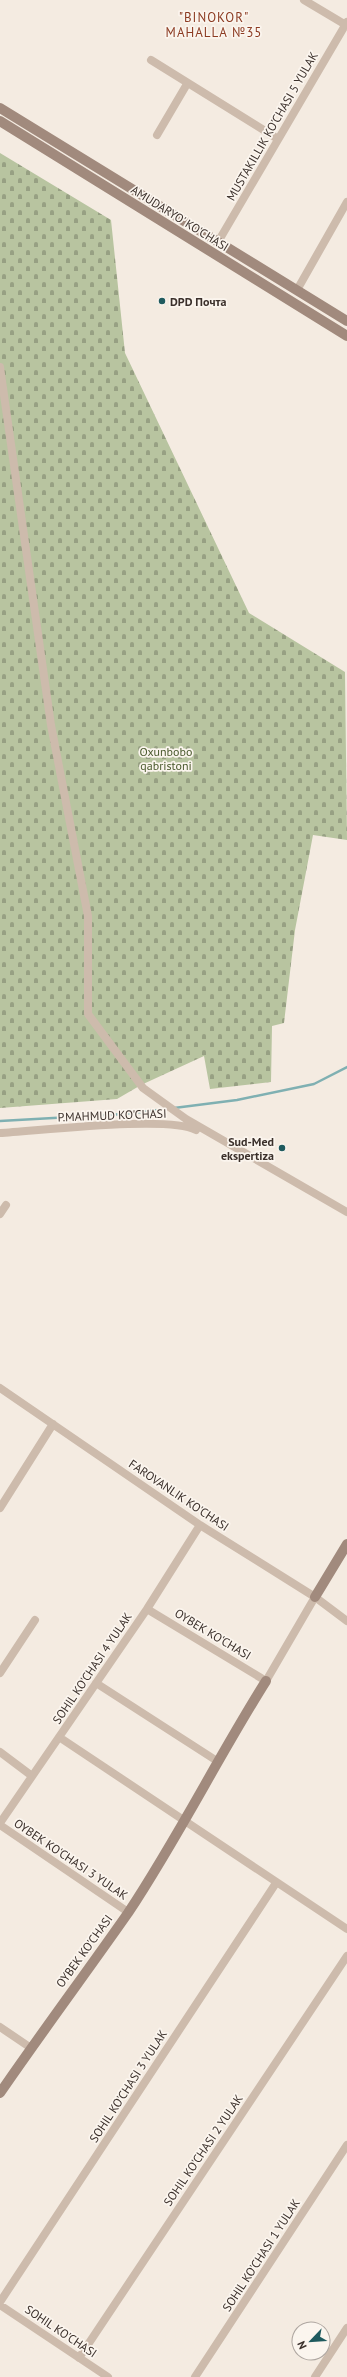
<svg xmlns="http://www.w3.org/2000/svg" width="347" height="2377" viewBox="0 0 347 2377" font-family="'PT Sans',sans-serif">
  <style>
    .cemetery { fill: url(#cemetery-stones) }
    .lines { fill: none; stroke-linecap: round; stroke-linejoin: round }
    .stream { stroke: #7fb0b2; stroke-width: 2.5 }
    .street { stroke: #cdbbac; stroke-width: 8 }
    .secondary { stroke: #a18a7d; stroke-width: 10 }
    .poi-dot { fill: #1f5a5e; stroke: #fbf5ee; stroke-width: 1.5 }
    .labels { text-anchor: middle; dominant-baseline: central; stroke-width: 3.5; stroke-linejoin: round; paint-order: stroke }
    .street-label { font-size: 12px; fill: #3b302b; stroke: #fbf5ee }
    .poi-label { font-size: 12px; font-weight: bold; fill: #3b302b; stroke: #fbf5ee; text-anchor: start }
    .park-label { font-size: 12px; fill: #4a5a2e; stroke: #fbf5ee }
    .neighbourhood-label { font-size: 13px; letter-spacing: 1px; fill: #8c3b22; stroke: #fbf5ee }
  </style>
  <defs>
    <pattern id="cemetery-stones" width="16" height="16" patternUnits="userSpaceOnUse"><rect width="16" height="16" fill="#b8c4a0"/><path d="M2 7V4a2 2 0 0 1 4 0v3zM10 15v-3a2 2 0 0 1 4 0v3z" fill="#97a083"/></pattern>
  </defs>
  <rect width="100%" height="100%" fill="#f4ebe1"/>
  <path class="cemetery" d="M0,153L111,220L125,353L249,613L345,672L347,840L313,835L295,930L284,1023L272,1026L271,1082L210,1089L204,1056L141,1085L117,1099L0,1108Z"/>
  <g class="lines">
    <path class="stream" d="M174,1108L237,1100L314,1084L347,1067
      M0,1121L124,1114L167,1109"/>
    <path class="street" d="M304,0L346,25
      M151,60L278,139
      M157,135L187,84
      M218,242L347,22
      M297,290L347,202
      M0,367L51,725L88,916V1014L143,1088L186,1119L347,1212
      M0,1133C38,1131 169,1115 196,1130
      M0,1214L6,1205
      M0,1388L200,1525L315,1597L347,1621
      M0,1508L53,1424
      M147,1609L266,1681L315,1597
      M0,1673L35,1620
      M96,1683L217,1761
      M59,1737L347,1929
      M0,1752L32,1776
      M0,1823L147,1609L200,1525
      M0,1825L128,1912
      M0,2027L31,2048
      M0,2302L276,1883
      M0,2305L108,2377
      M79,2358L347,1956
      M195,2377L347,2145
      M315,2377L347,2328"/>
    <path class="secondary" d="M0,108L347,321
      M0,121L347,336
      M315,1597L347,1544
      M0,2093C42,2032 86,1973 128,1913C178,1838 218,1757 266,1681"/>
  </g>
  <g class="poi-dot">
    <circle cx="162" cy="301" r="4"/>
    <circle cx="282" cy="1148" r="4"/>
  </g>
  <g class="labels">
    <g class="street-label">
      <text transform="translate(272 126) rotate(-60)">MUSTAKILLIK KO'CHASI 5 YULAK</text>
      <text transform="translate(180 218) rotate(32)">AMUDARYO' KO'CHASI</text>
      <text transform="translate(112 1115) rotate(-2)">P.MAHMUD KO'CHASI</text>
      <text transform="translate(179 1495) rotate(34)">FAROVANLIK KO'CHASI</text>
      <text transform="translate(213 1634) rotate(31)">OYBEK KO'CHASI</text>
      <text transform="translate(92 1668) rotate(-56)">SOHIL KO'CHASI 4 YULAK</text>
      <text transform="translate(71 1859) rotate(34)">OYBEK KO'CHASI 3 YULAK</text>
      <text transform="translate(84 1951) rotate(-54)">OYBEK KO'CHASI</text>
      <text transform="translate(128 2086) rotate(-57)">SOHIL KO'CHASI 3 YULAK</text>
      <text transform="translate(203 2150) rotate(-56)">SOHIL KO'CHASI 2 YULAK</text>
      <text transform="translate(261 2255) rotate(-57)">SOHIL KO'CHASI 1 YULAK</text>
      <text transform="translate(61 2331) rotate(34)">SOHIL KO'CHASI</text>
    </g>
    <g class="poi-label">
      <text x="170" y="301">DPD Почта</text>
      <text x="274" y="1141" text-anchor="end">Sud-Med<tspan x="274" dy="14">ekspertiza</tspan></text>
    </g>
    <g class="park-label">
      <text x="166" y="751">Oxunbobo<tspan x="166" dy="14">qabristoni</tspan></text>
    </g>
    <g class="neighbourhood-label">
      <text x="214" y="17">"BINOKOR"<tspan x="214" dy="15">MAHALLA №35</tspan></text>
    </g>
  </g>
  <g transform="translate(311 2341) rotate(245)"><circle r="19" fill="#fbf5ee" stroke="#aea6a0"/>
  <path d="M0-3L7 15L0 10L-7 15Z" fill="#1f5a5e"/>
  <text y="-6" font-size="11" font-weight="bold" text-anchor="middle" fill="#3b302b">N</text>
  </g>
</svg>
